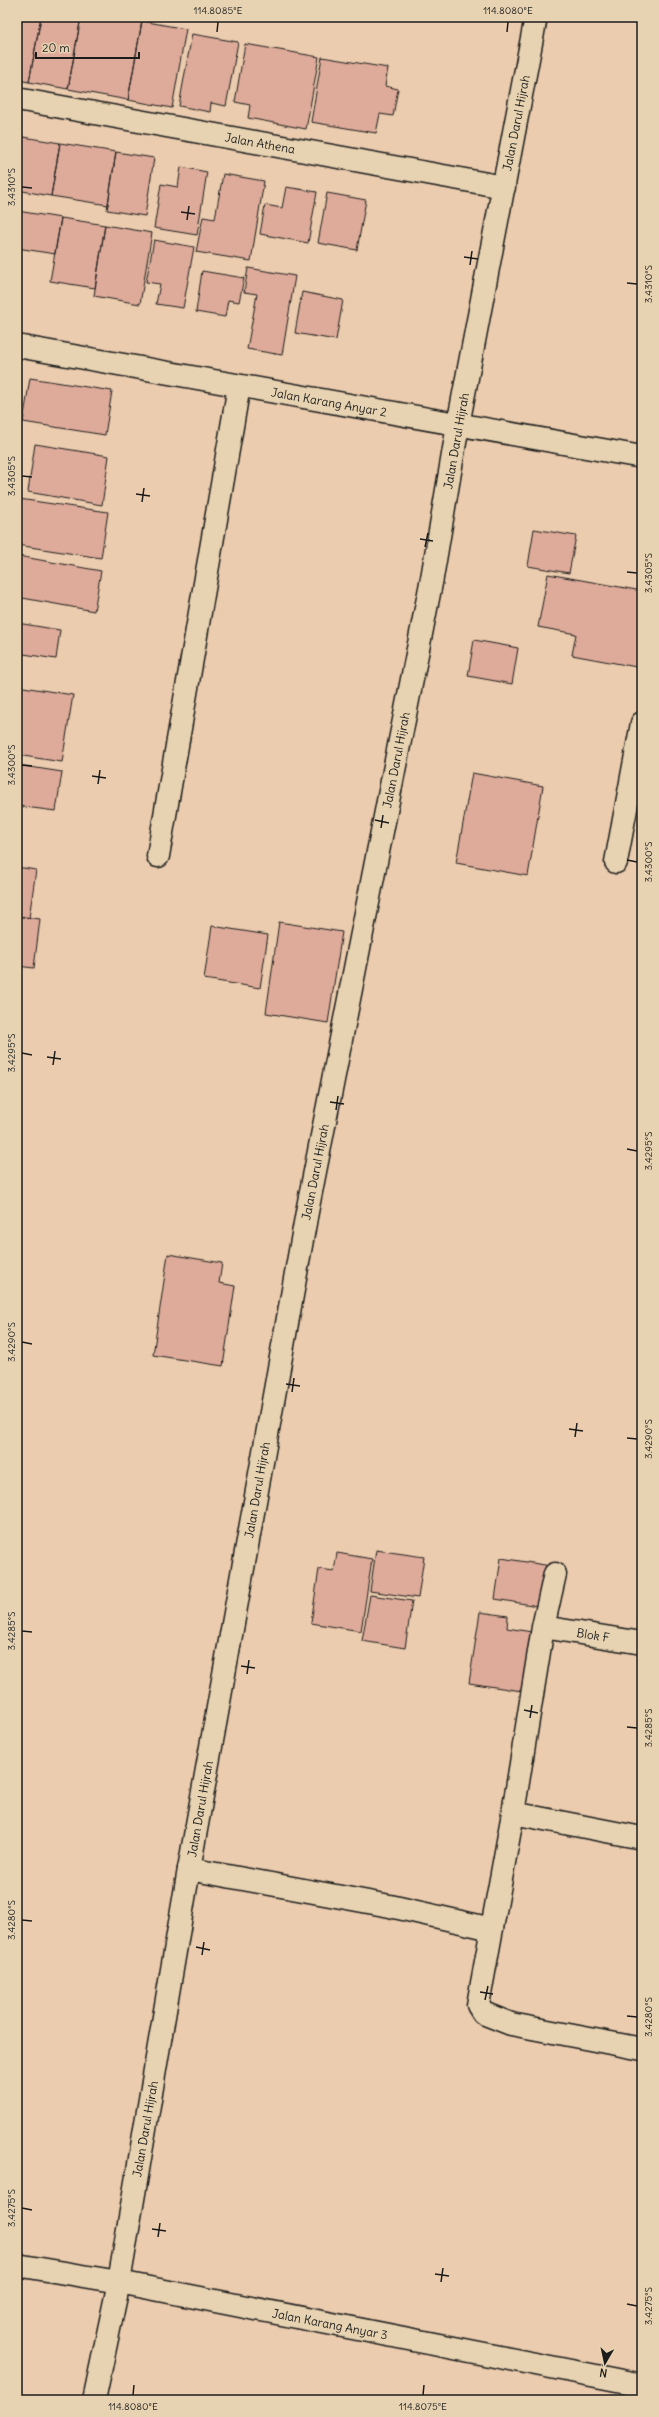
<svg xmlns="http://www.w3.org/2000/svg" width="659" height="2417" viewBox="0 0 659 2417" font-family="Delius,sans-serif">
  <style>
    .building { fill: #deab9a; stroke: #1c1c1c }
    .lines { fill: none; stroke-linecap: round; stroke-linejoin: round }
    .street-casing { stroke: #1c1c1c; stroke-width: 25 }
    .secondary-casing { stroke: #1c1c1c; stroke-width: 25 }
    .street { stroke: #e7d3b1; stroke-width: 22 }
    .secondary { stroke: #e7d3b1; stroke-width: 22 }
    .ticks { fill: none; stroke: #1c1c1c; stroke-width: 1.5 }
    .labels { text-anchor: middle; dominant-baseline: central; stroke-width: 3; stroke-linejoin: round; paint-order: stroke }
    .street-label { font-size: 12px; fill: #1c1c1c; stroke: #e7d3b1 }
    .neatline { fill: none; stroke: #1c1c1c; stroke-width: 1.5 }
    .ticks-label { font-size: 10px; text-anchor: middle; fill: #1c1c1c }
  </style>
  <rect width="100%" height="100%" fill="#ebccae"/>
  <filter id="ink" filterUnits="userSpaceOnUse"><feTurbulence type="fractalNoise" baseFrequency=".025" numOctaves="2"/><feDisplacementMap in="SourceGraphic" scale="8" xChannelSelector="R" yChannelSelector="G"/><feConvolveMatrix kernelMatrix="1 2 1 2 8 2 1 2 1" color-interpolation-filters="sRGB"/></filter>
  <g filter="url(#ink)">
    <path class="building" d="M17,17H41L29,82L17,80Z
      M41,17H81L68,89L29,82Z
      M81,17H119L142,21L128,100L68,89Z
      M142,21L186,29L172,108L128,100Z
      M192,34L238,42L226,106L211,103L210,112L179,106Z
      M245,44L319,57L306,129L248,118L250,105L235,102Z
      M322,57L388,68L385,86L398,89L393,116L380,114L376,133L311,122Z
      M17,136L60,143L51,196L17,190Z
      M60,143L116,152L108,205L51,196Z
      M116,152L154,158L145,216L107,210Z
      M181,167L207,172L197,235L154,228L161,184L178,187Z
      M223,174L264,181L251,261L196,252L203,217L215,219Z
      M286,187L317,192L308,243L260,234L265,205L282,208Z
      M327,193L366,200L357,250L318,243Z
      M17,211L61,218L55,254L17,248Z
      M61,218L105,225L95,288L50,281Z
      M105,225L152,233L140,304L94,296Z
      M154,240L194,247L183,308L156,304L160,284L146,282Z
      M248,268L295,276L282,355L247,349L257,294L244,292Z
      M202,271L244,278L239,302L228,300L225,317L196,312Z
      M302,292L343,300L336,340L295,333Z
      M30,378L112,391L105,435L23,422Z
      M35,444L109,456L102,505L28,492Z
      M19,499L108,512L101,558L17,545Z
      M534,529L576,536L569,573L528,566Z
      M18,556L101,571L94,611L17,597Z
      M548,574L642,591V668L572,655L576,634L538,627Z
      M17,623L60,630L56,659L17,653Z
      M474,640L518,648L512,684L468,676Z
      M17,686L73,695L62,762L17,755Z
      M17,765L62,772L56,811L17,806Z
      M472,773L543,786L528,876L456,863Z
      M17,867L36,870L29,918L17,916Z
      M17,916L40,919L34,968L17,966Z
      M279,922L342,932L328,1023L266,1013Z
      M212,926L268,935L260,988L204,979Z
      M168,1254L222,1263L219,1283L235,1286L223,1366L153,1355Z
      M376,1550L424,1557L418,1598L370,1591Z
      M337,1553L372,1559L361,1631L311,1623L319,1569L334,1571Z
      M501,1558L551,1566L544,1607L495,1599Z
      M642,1587V1621L637,1620Z
      M370,1595L412,1601L405,1648L362,1641Z
      M480,1612L508,1616L507,1628L538,1633L528,1692L469,1683Z"/>
    <g class="lines">
      <g class="street-casing">
        <path id="street" d="M17,99L504,187
          M158,856L239,386
          M616,862L642,723
          M555,1574L543,1627L513,1813L478,2005L483,2013L511,2024L642,2049
          M543,1627L642,1643
          M513,1813L642,1838
          M189,1869L390,1906L492,1929
          M94,2400L119,2282L642,2385"/>
      </g>
      <g class="secondary-casing">
        <path id="secondary" d="M17,346L642,457
          M17,2265L119,2282L189,1869L307,1212L432,578L458,425L536,17"/>
      </g>
      <use href="#street" class="street"/>
      <use href="#secondary" class="secondary"/>
    </g>
  </g>
  <path class="ticks" d="M217,32L218,22M507,32L508,22M22,187L32,188M181,212L195,214M187,220L189,206M464,257L478,259M470,265L472,251M627,283L637,284M22,476L32,477M136,494L150,496M142,502L144,488M420,539L433,541M425,547L428,533M627,572L637,573M22,765L32,766M92,776L106,778M98,784L100,770M375,820L389,823M381,828L383,815M627,860L637,862M22,1053L32,1055M47,1057L61,1059M53,1065L55,1051M330,1102L344,1104M336,1110L338,1096M627,1149L637,1151M22,1342L32,1344M286,1384L300,1386M292,1392L294,1378M569,1429L583,1431M575,1437L577,1423M627,1438L637,1439M22,1631L32,1632M241,1666L255,1668M247,1674L249,1660M524,1710L538,1713M530,1718L532,1705M627,1727L637,1728M22,1920L32,1921M196,1947L210,1950M202,1955L204,1942M480,1992L493,1994M485,2000L488,1986M627,2016L637,2017M22,2208L32,2210M152,2229L166,2231M158,2237L160,2223M435,2274L449,2276M441,2282L443,2268M627,2304L637,2306M133,2395L134,2385M423,2395L424,2385"/>
  <g class="labels">
    <g class="street-label">
      <text transform="translate(516 123) rotate(-79)">Jalan Darul Hijrah</text>
      <text transform="translate(260 143) rotate(10)">Jalan Athena</text>
      <text transform="translate(329 402) rotate(10)">Jalan Karang Anyar 2</text>
      <text transform="translate(456 441) rotate(-80)">Jalan Darul Hijrah</text>
      <text transform="translate(396 760) rotate(-79)">Jalan Darul Hijrah</text>
      <text transform="translate(315 1172) rotate(-79)">Jalan Darul Hijrah</text>
      <text transform="translate(257 1490) rotate(-80)">Jalan Darul Hijrah</text>
      <text transform="translate(593 1635) rotate(9)">Blok F</text>
      <text transform="translate(200 1809) rotate(-80)">Jalan Darul Hijrah</text>
      <text transform="translate(145 2129) rotate(-80)">Jalan Darul Hijrah</text>
      <text transform="translate(330 2324) rotate(11)">Jalan Karang Anyar 3</text>
    </g>
  </g>
  <rect width="659" height="2417" fill="none" stroke="#e7d3b1" stroke-width="44"/>
  <g transform="translate(605 2363) rotate(189)" stroke="#e7d3b1" stroke-width="3" paint-order="stroke">
  <path d="M0-3L7 15L0 10L-7 15Z" fill="#1c1c1c"/>
  <text y="-6" font-size="11" font-weight="bold" text-anchor="middle" fill="#1c1c1c">N</text>
  </g>
  <path d="M36 52v6h103v-6" fill="none" stroke="#1c1c1c" stroke-width="2"/>
  <text x="42" y="52" font-size="12" fill="#1c1c1c" stroke="#e7d3b1" stroke-width="3" paint-order="stroke">20 m</text>
  <rect x="22" y="22" width="615" height="2373" class="neatline"/>
  <g class="ticks-label">
    <text x="218" y="14">114.8085°E</text>
    <text x="508" y="14">114.8080°E</text>
    <text transform="translate(11 187) rotate(-90)" y="4">3.4310°S</text>
    <text transform="translate(648 284) rotate(-90)" y="4">3.4310°S</text>
    <text transform="translate(11 476) rotate(-90)" y="4">3.4305°S</text>
    <text transform="translate(648 573) rotate(-90)" y="4">3.4305°S</text>
    <text transform="translate(11 765) rotate(-90)" y="4">3.4300°S</text>
    <text transform="translate(648 862) rotate(-90)" y="4">3.4300°S</text>
    <text transform="translate(11 1053) rotate(-90)" y="4">3.4295°S</text>
    <text transform="translate(648 1151) rotate(-90)" y="4">3.4295°S</text>
    <text transform="translate(11 1342) rotate(-90)" y="4">3.4290°S</text>
    <text transform="translate(648 1439) rotate(-90)" y="4">3.4290°S</text>
    <text transform="translate(11 1631) rotate(-90)" y="4">3.4285°S</text>
    <text transform="translate(648 1728) rotate(-90)" y="4">3.4285°S</text>
    <text transform="translate(11 1920) rotate(-90)" y="4">3.4280°S</text>
    <text transform="translate(648 2017) rotate(-90)" y="4">3.4280°S</text>
    <text transform="translate(11 2208) rotate(-90)" y="4">3.4275°S</text>
    <text transform="translate(648 2306) rotate(-90)" y="4">3.4275°S</text>
    <text x="133" y="2410">114.8080°E</text>
    <text x="423" y="2410">114.8075°E</text>
  </g>
</svg>
